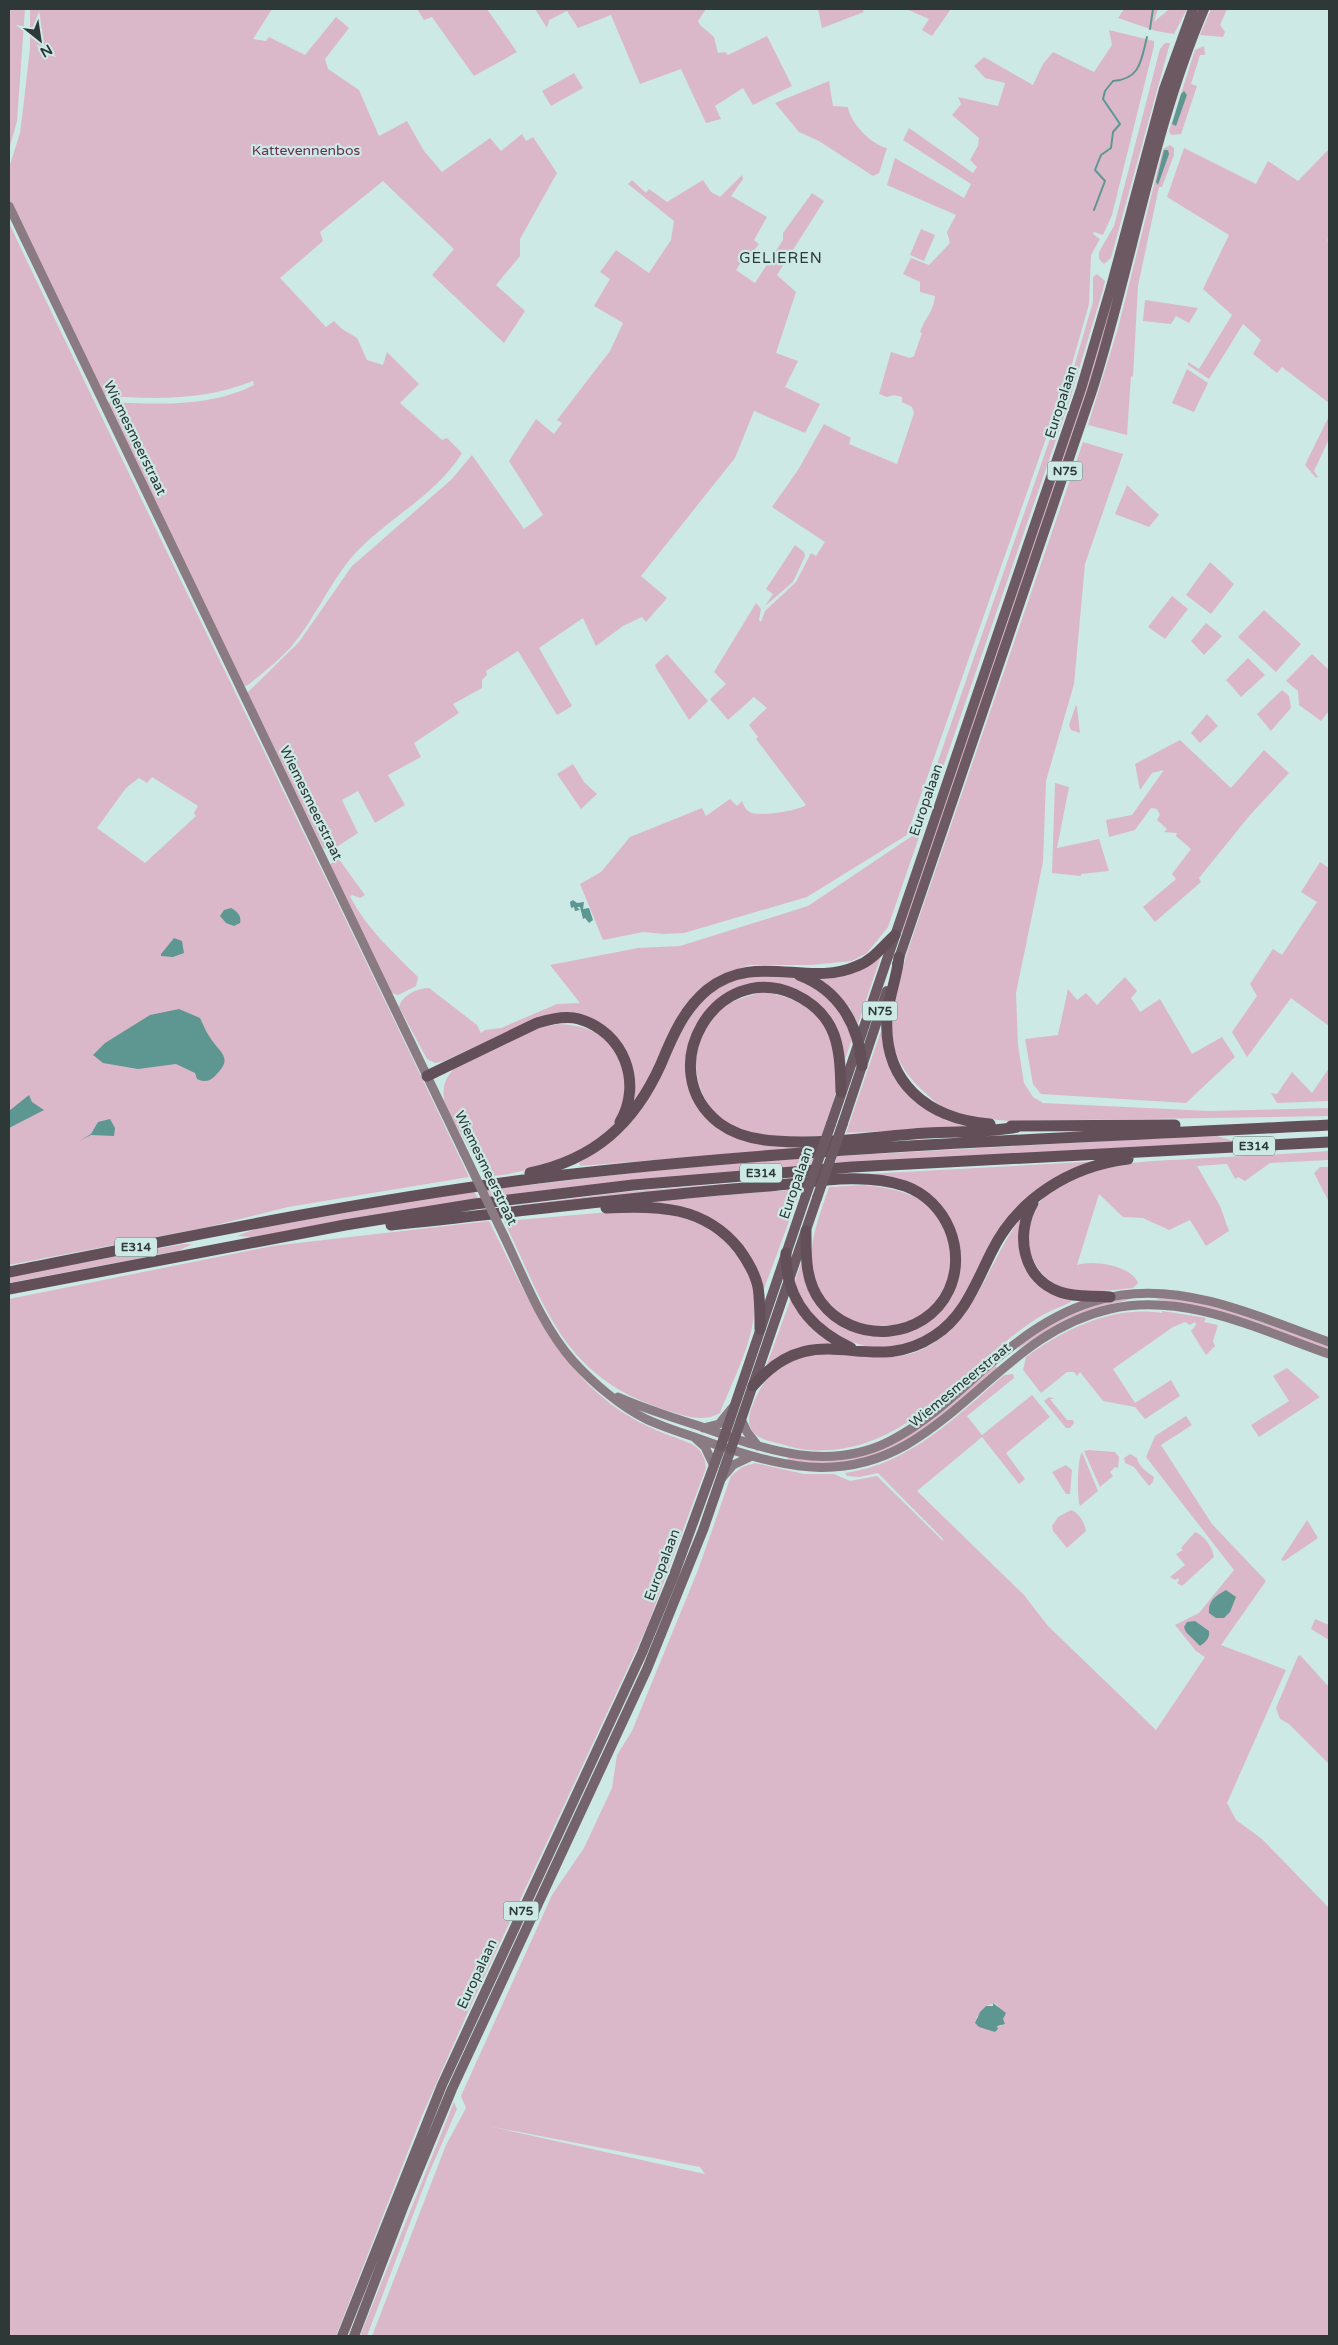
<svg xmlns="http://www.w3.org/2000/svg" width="1338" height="2345" viewBox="0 0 1338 2345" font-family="'Varela Round',sans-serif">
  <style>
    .green { fill: #dbb8c9; fill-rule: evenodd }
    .water { fill: #5e9791 }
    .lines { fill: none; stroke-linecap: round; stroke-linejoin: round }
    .stream { stroke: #5e9791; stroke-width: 2 }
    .secondary { stroke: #8a7b82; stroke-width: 9 }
    .primary { stroke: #75636b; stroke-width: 10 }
    .trunk { stroke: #6c5962; stroke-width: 10 }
    .motorway { stroke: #634f58; stroke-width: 11 }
    .secondary-bridge { stroke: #8a7b82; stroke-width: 9 }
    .trunk-bridge { stroke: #6c5962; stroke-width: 10 }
    .labels { text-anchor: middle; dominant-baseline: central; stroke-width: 4.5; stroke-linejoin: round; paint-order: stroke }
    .shield { fill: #cce9e5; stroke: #5d6d6b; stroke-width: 1 }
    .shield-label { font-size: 12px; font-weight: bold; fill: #2d3837 }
    .park-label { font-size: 14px; fill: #693050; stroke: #cce9e5 }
    .street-label { font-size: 14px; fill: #2d3837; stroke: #cce9e5 }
    .neighbourhood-label { font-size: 15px; letter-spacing: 1px; fill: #2d3837; stroke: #cce9e5 }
  </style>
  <rect width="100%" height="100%" fill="#cce9e5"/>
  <path class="green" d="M9,9H25L17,121L9,150Z
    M30,9H272L253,39L266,41L269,37L305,55L336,17L349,28L325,59L328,69L359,90L379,136L407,121L424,151L442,172L490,138L501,151L522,134L526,141L533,137L557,173L520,239V256L496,285L525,311L504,343L432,275L454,249L383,181L320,232L323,241L280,278L326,327L334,321L342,329L357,338L367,360L383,365L387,352L419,384L400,403L442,440L447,438L462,453C435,497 385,519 351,558C328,586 314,620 291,647C278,661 263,673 248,685L243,687L107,402C155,404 209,408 254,385L253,381C203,401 156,399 103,396L9,199V168L20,133L23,109L30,48Z
    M417,9H487L517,52L474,76L432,17L424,20Z
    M535,9H706L698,21L700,25L714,37L718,53L725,52L728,55L767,36L792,86L753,105L743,88L715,106L721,119L706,123L681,69L640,84L611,15L578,28L567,11L549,20L547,28Z
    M818,9H862L864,12L822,28Z
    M906,9H951L932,36L922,30L929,19Z
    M1124,9H1158L1154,22L1169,9H1187L1174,34L1156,31L1118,18Z
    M1211,9H1227L1220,25L1225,32L1223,37L1200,35Z
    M1109,30L1154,41V46L1112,215L1103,235L1094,232L1093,234L1100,239L1091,255L1089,304L1072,364L907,835L807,897L684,933L664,934L643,932L603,940L580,884L601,872L630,837L702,808L706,816L730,799L737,806L742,801C744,806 746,811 752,813C762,816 798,811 806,805L756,739L758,737L749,725L767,708L754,697L728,720L710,699L726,684L714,672L756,603L761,609L759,620L761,622L765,611L796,582L811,553L816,556L825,542L772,507L798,470L824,424L851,438L849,444L897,464L914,413L912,407L902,402V397L894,395L887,397L879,394L891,352L910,358L914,356L922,333L920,332C925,317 933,314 935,296L920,292V282L903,274L911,258L929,265L950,243L947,232L956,215L887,185L895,158L964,198L971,184L903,140L909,128L973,173L977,167L970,160L978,146L979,138L952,115L961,104L958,97L998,106L1005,83L985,78L974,66L984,57L1033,85L1043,64L1053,52L1094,72L1112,45Z
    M1165,43H1170L1111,258L1104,264L1099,259V252L1114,226L1160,49Z
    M1183,46L1104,341L904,932L900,931L1071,429L1165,97Z
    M1204,46L1205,55H1200L1191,84L1197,86L1181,134L1171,135L1169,131L1195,50Z
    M574,73L583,88L551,106L542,91Z
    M829,81L833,106L848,107C850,123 872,145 887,148L879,173L873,176L819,141L799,132L775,103Z
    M1170,145L1174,148V155L1162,187H1159L1138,286L1133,377L1131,376L1127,435L1088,425L1118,328L1163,149Z
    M1184,148L1256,184L1268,161L1298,181L1329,149V238L1327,240L1329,242V403L1282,367L1277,373L1253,354L1261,340L1243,324L1209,379L1188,365V362L1199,369L1232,315L1203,289L1229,235L1167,197Z
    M742,175L743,179L731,196L767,217L754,240L759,244L752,253L749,251L736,270L755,283L783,240V233L812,193L824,201L777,275L796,292L776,353L798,361L785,387L820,404L805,433L754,411L735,458L641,576L667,598L646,622L642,617L623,626L596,646L583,618L539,648L572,706L557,715L518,651L486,671L487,675L482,680V688L453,704L459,713L414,743L421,757L388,775L405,805L375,823L358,791L342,800L358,833L332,850L323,848L247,693L299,642L352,566L452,479L472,455L524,529L543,515L509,461L536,419L554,434L562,423L557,420L610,351L623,323L594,306L610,279L600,272L616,250L649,273L671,240L674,221L628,184L632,180L646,193L649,189L667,202L703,180L711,192L720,197Z
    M9,223C160,542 318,858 469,1177L288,1207L208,1227L9,1265ZM152,777L198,806L194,813L196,816L145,863L97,828L126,788L139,778L147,783Z
    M921,229L935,235L924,261L910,255Z
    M1097,274L1105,281L1102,293L1070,399L888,927L867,953L852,961L811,965H749L716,978L634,1103H631L624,1048L605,1026L578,1014L526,1023L444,1061L435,1063L427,1059L399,1007C402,995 418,988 429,988L477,1025L481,1033L485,1030L501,1028L557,1004L580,1003L550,965L638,948L680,946L808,906L912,836L1069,384L1093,302V277Z
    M1145,300L1198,308L1189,323L1176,316L1171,324L1143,321Z
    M1187,369L1208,383L1194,412L1172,403Z
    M1329,416V439L1314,471L1318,477L1316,478L1305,465Z
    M1083,442L1123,454L1085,564L1074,684L1046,781L1043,862L1016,993L1018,1045L1024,1083L1033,1097L1043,1103L1209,1111L1329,1108V1116L1008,1121C991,1119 972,1118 955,1113C941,1109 931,1098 921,1089C874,1044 893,1002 909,947Z
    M1127,485L1159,515L1149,527L1115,514Z
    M795,545L804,552L805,556L793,582L765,606L773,594L766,589Z
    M1210,562L1234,584L1211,614L1186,595Z
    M1172,596L1188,609L1165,639L1148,627Z
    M1264,610L1301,644L1276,672L1238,637Z
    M1206,623L1222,636L1204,655L1191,641Z
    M667,654L708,701L689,720L656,668L655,665Z
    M1312,654L1329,670V711L1321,721L1299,705L1298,691L1286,681Z
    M1248,658L1265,675L1241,697L1226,680Z
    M1282,690L1289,696L1291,708L1271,731L1257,714Z
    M1076,705L1077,707L1080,733L1071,730L1069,725Z
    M1207,714L1218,726L1200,743L1191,733Z
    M1180,740L1231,788L1264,750L1289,773L1250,815L1199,878L1201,882L1155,922L1143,907L1176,879L1172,874L1191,849L1176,836L1177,833L1164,832L1167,829L1157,820L1160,815L1157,809L1151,808L1135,830L1109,837L1106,820L1132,815L1164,770L1152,773L1140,790L1135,764Z
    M573,764L584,782L597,794L581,809L557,774Z
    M1055,783L1069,787L1057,848L1099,839L1109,871L1081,874V876L1052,873Z
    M338,858L365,895L360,898L352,895L350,896C366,928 393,952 418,977L416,986L398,995L391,993L329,865Z
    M1320,862L1329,868V1026L1291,998L1247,1057L1232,1032L1257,996L1250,984L1273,949L1282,955L1317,902L1301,892Z
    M881,956L858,1024L850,1008L818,979Z
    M743,975L795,976L835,1002L853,1037L844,1062L822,1009L760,985L700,1020L692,1034L688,1048L697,1104L702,1112L717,1127L817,1147L580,1166L579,1163L612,1140L690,1012L709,993Z
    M1125,977L1137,991L1131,998L1140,1012L1160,999L1192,1054L1222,1037L1235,1057L1186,1103L1041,1094L1033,1084L1025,1039L1058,1035L1068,989L1077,1000L1086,993L1097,1005Z
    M764,992C819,1001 842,1032 836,1088C834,1104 826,1121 822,1136C791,1137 755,1141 728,1124C693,1102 685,1047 712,1016C725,1002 746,996 764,992Z
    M559,1024C572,1025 584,1026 596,1033C626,1050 634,1094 616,1123C599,1150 516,1178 485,1176L446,1108C441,1091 443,1079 456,1067L535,1028Z
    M881,1031L886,1056L945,1120L970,1127L846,1133Z
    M1329,1068V1101L1277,1103L1271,1093L1277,1094L1292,1072L1312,1093Z
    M1214,1135L1236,1142L835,1164L837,1156Z
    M1329,1151V1160L1270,1163L1245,1181L1238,1177L1235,1179L1227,1164L1197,1166L1220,1206L1229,1231L1206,1246L1190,1220L1169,1230L1143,1218L1123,1217L1099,1194L1077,1265C1092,1259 1133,1266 1138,1283L1133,1288C1111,1290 1084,1295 1062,1287C1029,1276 1017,1229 1040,1202C1053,1186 1076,1178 1095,1171C1124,1161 1159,1161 1189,1159C1236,1157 1283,1154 1329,1151Z
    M814,1157L810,1166L491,1198L487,1190L657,1170Z
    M1102,1161L1026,1200L955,1313L921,1341L875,1349L835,1337L814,1320L794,1284L802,1260L807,1283L846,1327L920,1326L959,1264L928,1194L830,1176Z
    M1320,1167H1329V1202L1314,1173Z
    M807,1177L496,1208L624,1192Z
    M864,1185C896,1188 941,1197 948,1236C949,1245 953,1257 952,1266C942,1345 822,1346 812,1268C808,1241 821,1212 829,1187Z
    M801,1189L764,1289L748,1256L703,1215L673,1205L632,1203Z
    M473,1190L479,1200L252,1237L237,1236L255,1229Z
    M662,1211C676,1215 695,1218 709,1226C716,1229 722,1238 728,1244C781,1295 742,1357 720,1413C703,1423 685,1416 666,1410C563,1377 547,1310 504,1221L610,1212Z
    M1023,1215L1026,1265L1071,1300V1302C1058,1308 1044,1313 1033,1321C960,1370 905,1458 807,1450C795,1449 784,1444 773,1442C750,1437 744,1425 753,1404C763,1379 773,1371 797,1359C801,1357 806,1353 811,1352C817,1351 827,1353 833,1354C865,1356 898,1363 927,1347C978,1319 989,1258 1023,1215Z
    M489,1221C526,1294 558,1375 632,1418C650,1429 672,1436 692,1444C701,1450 705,1456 706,1468L647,1627L467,2014L421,2118L336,2336H9V1299L272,1246Z
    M183,1244H192L178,1251L9,1283V1276Z
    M1136,1297L1063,1321L1016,1350L1030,1336L1062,1317L1091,1305Z
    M1171,1297L1224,1309L1329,1345V1350L1184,1304L1154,1299Z
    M791,1298C802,1319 814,1332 834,1345C804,1344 790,1347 766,1367Z
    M1162,1311L1201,1317L1206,1318L1204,1322L1218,1325L1213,1341L1215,1346L1206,1355L1191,1331L1196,1325L1195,1322L1190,1325L1185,1322L1173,1327L1113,1369L1135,1403L1171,1380L1180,1396L1145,1419L1135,1407L1103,1401L1080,1372L1077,1376L1074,1372H1067L1041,1393L1023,1370L1026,1357C1064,1329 1113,1305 1162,1313Z
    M995,1364L997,1368C951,1408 899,1461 834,1464C819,1465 803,1463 788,1462V1457L834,1460L852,1457L882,1448Z
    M1287,1368L1320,1397L1259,1437L1251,1425L1289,1401L1273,1376Z
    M1013,1374L1014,1378L967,1416L982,1435L1032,1395L1050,1417L1006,1453L1025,1479L1019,1484L982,1437L917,1491L1024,1595L1048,1626L1156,1730L1205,1657L1196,1651L1175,1625L1199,1613L1234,1570L1146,1457L1155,1436L1186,1416L1192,1425L1161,1445L1212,1524L1266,1581L1221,1645L1286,1670L1227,1803L1236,1820L1262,1839L1329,1908V2336H372L446,2145L466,2108L461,2096L552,1895L584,1848L612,1788L617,1755L632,1731L698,1570L731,1476L742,1467L755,1463L804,1474H834L850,1481L877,1476L943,1541V1539L878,1473L859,1477L847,1476L845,1473C910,1464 957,1416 1004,1375ZM995,2003C1003,2011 1004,2016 1001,2026H997L998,2029L995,2032L987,2029L976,2018L986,2006ZM488,2126L700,2167L705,2174Z
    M1049,1397L1055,1399H1050L1067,1420H1073L1074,1423L1070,1428H1066L1044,1401Z
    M1089,1450L1115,1452L1119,1457L1118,1468L1115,1467L1110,1472L1113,1476L1100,1487L1084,1451Z
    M1082,1452L1098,1491L1080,1506C1077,1499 1077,1459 1082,1452Z
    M1130,1454L1137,1458C1138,1466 1148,1473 1154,1477L1153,1482L1149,1486L1134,1467L1125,1463L1124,1458Z
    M1066,1465L1072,1470L1070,1494H1066L1052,1472Z
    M1071,1510C1079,1513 1085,1523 1086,1531L1067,1548L1053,1531L1052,1526L1058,1517Z
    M1307,1520L1318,1538L1284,1561L1281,1560Z
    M1195,1532C1204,1535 1213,1548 1214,1557L1182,1586L1177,1583L1179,1580L1178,1578L1175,1580L1170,1577L1185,1565L1176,1554L1183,1550L1181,1548Z
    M1315,1619L1329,1625V1640L1311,1629Z
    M1300,1655L1329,1687V1764L1289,1724L1280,1719L1276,1708L1298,1656Z
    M454,2102L457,2109L429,2173L367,2336H360Z"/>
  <path class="water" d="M1184,91L1187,95L1176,126L1172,124L1181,94Z
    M1164,150H1168L1169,154L1158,185L1156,182Z
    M573,900L577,903L584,902L583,909L589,908L593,920L589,923L585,918L583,919L580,907H577L580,910L575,911L574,907L571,908L570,902Z
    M231,908C237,911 242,916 240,923L234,926L226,923L220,916L224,910Z
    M174,938L182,941L184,953L173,957L161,956V954Z
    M179,1009L200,1018C203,1024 205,1030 209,1036C220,1054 235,1057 214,1077C209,1082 203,1082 197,1079L195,1073L176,1064L138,1069L103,1063L93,1055L105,1043L150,1015Z
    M29,1095L32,1102L44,1110L9,1128V1111Z
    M110,1119L115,1128L114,1136L91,1135L79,1141L91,1134L98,1122Z
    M1226,1590L1236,1597L1230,1612L1224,1618H1216L1209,1613C1208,1600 1216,1596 1226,1590Z
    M1195,1621L1209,1631C1210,1638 1206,1642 1200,1646L1186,1632L1184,1627L1187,1622Z
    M993,2003L1006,2013L1003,2019L1005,2024L997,2026L998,2029L995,2032L979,2027L975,2023L980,2012L986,2006H993Z"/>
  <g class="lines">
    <path class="stream" d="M1150,29L1153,9
      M1094,210L1105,181L1095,170L1101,155L1111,148L1113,132L1120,124L1103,99L1105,91L1113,81C1141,79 1141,60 1147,37"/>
    <path class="secondary" d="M9,206L464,1153
      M504,1236C524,1278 542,1326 573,1361C592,1382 621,1407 646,1419C667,1429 690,1435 711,1443C779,1466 839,1483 906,1445C978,1403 1025,1328 1110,1309C1185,1292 1260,1330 1329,1354
      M618,1397C645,1409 674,1418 702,1427C764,1449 827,1473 890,1441C925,1423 954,1396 983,1370C1024,1334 1067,1303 1122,1295C1193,1285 1264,1319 1329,1342
      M741,1419L747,1432L758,1446
      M703,1428L719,1424L732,1408
      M696,1439L705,1447L714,1466
      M721,1479L733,1465L752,1456"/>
    <path class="primary" d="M342,2336L442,2085L642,1653L674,1575L721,1446
      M354,2336L404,2205L452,2089L647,1669L703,1530L731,1449"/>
    <path class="trunk" d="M897,964L1092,391C1132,265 1152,131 1204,9
      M843,1123L887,991
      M831,1124L1081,389L1111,287L1164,89L1193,9
      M721,1446L805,1198
      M731,1449L817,1198"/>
    <path class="motorway" d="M899,957C897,977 889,996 887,1017C883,1083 928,1119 990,1124
      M799,975C839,990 859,1025 862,1066
      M427,1076L537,1023C550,1019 566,1015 579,1019C624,1032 643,1083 620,1122
      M841,1092C840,1049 839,1015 794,994C716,959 651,1070 719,1123C735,1135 757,1140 776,1141C826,1145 878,1136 927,1133C957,1131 988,1133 1017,1127
      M1011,1126L1175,1125
      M530,1173C595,1159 634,1124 661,1064C672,1037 684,1009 707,990C755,951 808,988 857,966C873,960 883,946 895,935
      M1033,1203C1015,1234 1022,1279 1060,1292C1076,1298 1093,1295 1110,1297
      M606,1208C657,1205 705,1206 739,1249C747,1260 755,1273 758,1287C760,1300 760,1315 760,1329
      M391,1225C518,1212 643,1195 770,1186C813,1182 863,1172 905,1186C947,1201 967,1251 949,1290C925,1341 853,1345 821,1302C805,1281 806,1256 806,1231
      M786,1253C785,1298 811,1329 851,1348
      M9,1272C190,1236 372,1198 555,1176C812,1146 1071,1138 1329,1125
      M9,1289L345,1225L475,1204L633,1185L852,1167L1329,1142
      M753,1386C817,1312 867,1380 934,1336C964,1317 976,1283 991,1253C1017,1199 1070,1166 1128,1159"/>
    <path class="secondary-bridge" d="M464,1153L504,1236"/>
    <path class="trunk-bridge" d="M805,1198L831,1124
      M817,1198L843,1123"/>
  </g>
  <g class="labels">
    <g class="shield">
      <rect x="1047.5" y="461.5" width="35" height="19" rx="4"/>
      <rect x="862.5" y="1001.5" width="35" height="19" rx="4"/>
      <rect x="1233" y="1136.5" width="42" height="19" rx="4"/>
      <rect x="740" y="1163.5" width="42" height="19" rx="4"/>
      <rect x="115" y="1237.5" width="42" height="19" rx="4"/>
      <rect x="503.5" y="1901.5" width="35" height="19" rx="4"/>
    </g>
    <g class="shield-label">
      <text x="1065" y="471">N75</text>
      <text x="880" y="1011">N75</text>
      <text x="1254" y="1146">E314</text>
      <text x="761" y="1173">E314</text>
      <text x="136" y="1247">E314</text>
      <text x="521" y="1911">N75</text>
    </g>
    <g class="park-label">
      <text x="306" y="150">Kattevennenbos</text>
    </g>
    <g class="street-label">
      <text transform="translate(1061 402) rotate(-72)">Europalaan</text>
      <text transform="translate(135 438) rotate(64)">Wiemesmeerstraat</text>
      <text transform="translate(926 800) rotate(-71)">Europalaan</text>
      <text transform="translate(311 803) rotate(64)">Wiemesmeerstraat</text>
      <text transform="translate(486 1168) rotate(64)">Wiemesmeerstraat</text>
      <text transform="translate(796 1183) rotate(-71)">Europalaan</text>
      <text transform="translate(960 1385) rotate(-39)">Wiemesmeerstraat</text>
      <text transform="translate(662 1565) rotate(-69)">Europalaan</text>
      <text transform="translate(477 1974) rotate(-65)">Europalaan</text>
    </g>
    <g class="neighbourhood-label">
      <text x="781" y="258">GELIEREN</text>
    </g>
  </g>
  <rect width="1338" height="2345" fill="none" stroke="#2d3837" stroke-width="20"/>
  <g transform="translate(40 40) rotate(150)" stroke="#cce9e5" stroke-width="4" paint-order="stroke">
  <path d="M0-4L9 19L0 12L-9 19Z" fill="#2d3837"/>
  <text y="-8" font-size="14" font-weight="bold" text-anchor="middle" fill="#2d3837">N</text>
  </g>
</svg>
